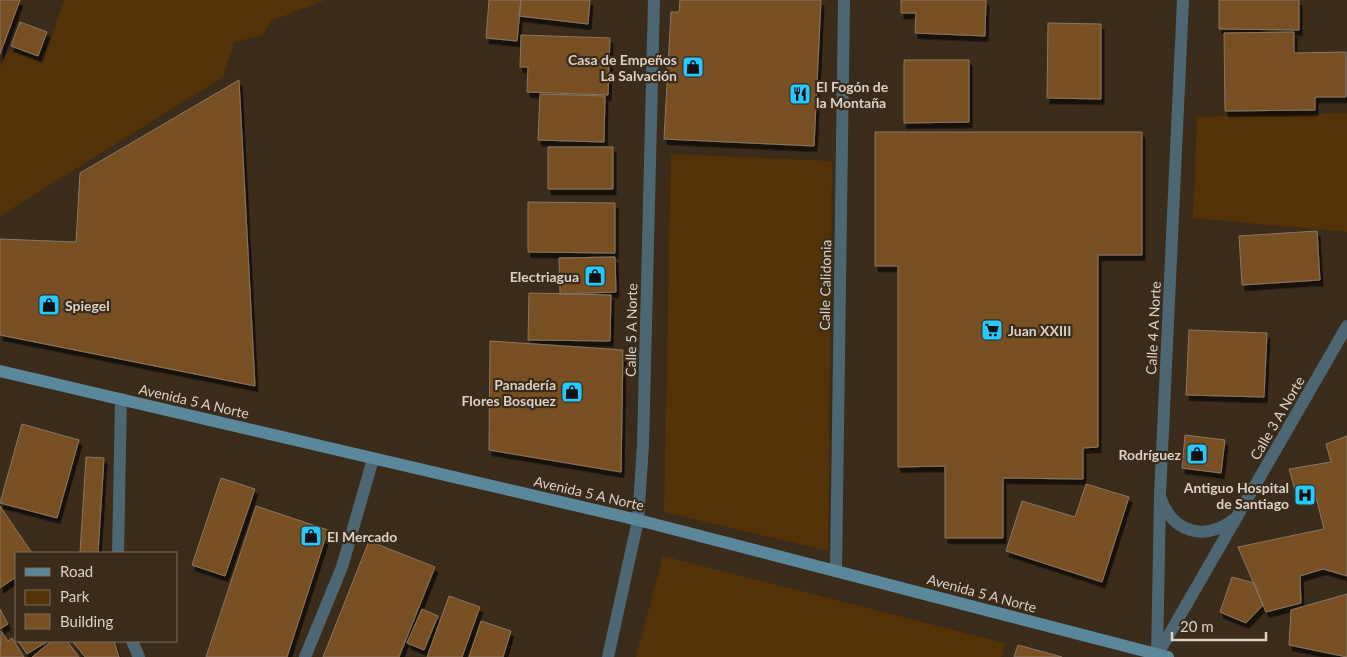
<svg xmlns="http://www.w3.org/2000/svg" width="1347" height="657" viewBox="0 0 1347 657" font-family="Lato,sans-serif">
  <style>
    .green { fill: #543207 }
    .building { fill: #784f21; stroke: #897664; filter: url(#shadow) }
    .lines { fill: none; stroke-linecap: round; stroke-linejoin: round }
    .service { stroke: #4c6773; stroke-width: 12 }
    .minor { stroke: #4c6773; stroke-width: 12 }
    .secondary { stroke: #5b879a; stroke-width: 12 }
    .labels { text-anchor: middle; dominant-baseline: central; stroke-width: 4.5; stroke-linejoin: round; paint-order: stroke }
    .poi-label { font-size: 14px; font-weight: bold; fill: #dbd1c7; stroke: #3a2b1b; text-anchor: end }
    .street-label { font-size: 14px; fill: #dbd1c7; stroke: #3a2b1b }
  </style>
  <defs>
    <filter id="shadow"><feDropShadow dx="3" dy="5.5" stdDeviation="0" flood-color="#0009"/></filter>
  </defs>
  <rect width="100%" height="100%" fill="#3a2b1b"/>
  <path class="green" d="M64,0H325L271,21L263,35L234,42L223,77L0,216V67L9,50L43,63Z
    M1347,113V232L1193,218L1197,117Z
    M671,154L832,161L828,551L664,512Z
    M663,556L1005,643L1001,657H636Z"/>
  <path class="building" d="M0,0H20L0,54Z
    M489,0H521L517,41L486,38Z
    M521,0H590L588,24L519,16Z
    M680,0H821L814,146L664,139L671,12H679Z
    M901,0H986L985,36L915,33L916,13H901Z
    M1219,0H1299V30L1219,29Z
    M20,22L47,32L38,56L11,46Z
    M1048,23L1101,24V99L1047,98Z
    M1294,32V53L1346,52V97H1315V110L1225,111L1224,33Z
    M521,35L610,38L608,95L527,92L528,67H520Z
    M904,60H969V122L904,123Z
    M239,80L255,386L0,335V239L76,242L80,173Z
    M540,94L605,96L604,142L538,140Z
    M875,132H1142V255H1098V447L1083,448V479L1003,478V538H945V466L898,467V266H875Z
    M548,147H613V189H548Z
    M528,202L615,203V253L528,252Z
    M1317,231L1320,280L1242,285L1239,236Z
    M615,257L616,292L560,294L559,258Z
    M529,293L611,295L610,341L528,340Z
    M1189,330L1267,333L1264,397L1186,395Z
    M490,341L623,350L621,472L489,450Z
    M22,424L79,440L57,518L0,503Z
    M1185,435L1225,440L1221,473L1182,468Z
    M1347,436V576L1323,569L1300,576L1301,603L1266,612L1238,547L1324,529L1313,485L1295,490L1289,469L1331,462L1326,444Z
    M86,457L104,458L98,553H80Z
    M221,478L255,489L225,576L192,565Z
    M1086,484L1129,497L1102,582L1006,551L1022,501L1075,517Z
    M0,506L32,553H16V577L0,588Z
    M256,506L328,530L287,657H206Z
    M369,541L435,567L399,657H323Z
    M1232,577L1254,583L1263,605L1246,623L1220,612Z
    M1347,594V657L1289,645L1291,610Z
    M449,596L480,607L462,657H427Z
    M0,609L8,624L0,629Z
    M422,609L438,616L424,650L407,643Z
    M481,621L511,631L503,657H469Z
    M1,631L8,641L12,638L24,657H0Z
    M18,641H48L27,654Z
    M52,641H67L79,657H32Z
    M72,641H114L119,657H85Z
    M1018,645L1062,657H1014Z"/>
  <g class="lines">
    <path class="service" d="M118,553L121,399
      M132,641L139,657"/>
    <path class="minor" d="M1161,499C1173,533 1205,541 1233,520
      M836,571L844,0
      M1159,652L1347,326
      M305,657L342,567L373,459
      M608,657L638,520L643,445L654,0
      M1157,657L1160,495L1183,0"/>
    <path class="secondary" d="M0,371L638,520L1168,657"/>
  </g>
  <defs>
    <g id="shop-square" transform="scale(1.125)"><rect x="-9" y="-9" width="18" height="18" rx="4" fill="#25c9fe" stroke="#3a2b1b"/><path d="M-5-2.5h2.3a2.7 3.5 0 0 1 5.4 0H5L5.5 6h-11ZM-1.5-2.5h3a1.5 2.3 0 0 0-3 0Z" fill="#111"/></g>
    <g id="restaurant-square" transform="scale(1.125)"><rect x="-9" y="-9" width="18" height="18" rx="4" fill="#25c9fe" stroke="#3a2b1b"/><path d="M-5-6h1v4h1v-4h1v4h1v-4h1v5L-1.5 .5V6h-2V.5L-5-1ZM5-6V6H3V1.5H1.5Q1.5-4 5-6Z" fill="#111"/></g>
    <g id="supermarket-square" transform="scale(1.125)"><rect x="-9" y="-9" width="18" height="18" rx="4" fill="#25c9fe" stroke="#3a2b1b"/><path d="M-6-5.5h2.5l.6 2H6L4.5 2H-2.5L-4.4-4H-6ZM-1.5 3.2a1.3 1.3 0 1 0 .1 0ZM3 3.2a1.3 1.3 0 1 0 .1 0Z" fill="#111"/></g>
    <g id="hospital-square" transform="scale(1.125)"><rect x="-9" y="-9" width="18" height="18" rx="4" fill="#25c9fe" stroke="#3a2b1b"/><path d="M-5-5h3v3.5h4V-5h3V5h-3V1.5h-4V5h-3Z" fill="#111"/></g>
  </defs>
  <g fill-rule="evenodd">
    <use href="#shop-square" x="693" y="67"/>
    <use href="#restaurant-square" x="800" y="94"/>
    <use href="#shop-square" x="595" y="276"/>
    <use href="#shop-square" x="49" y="305"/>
    <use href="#supermarket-square" x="992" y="330"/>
    <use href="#shop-square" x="572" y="392"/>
    <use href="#shop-square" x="1197" y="454"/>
    <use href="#hospital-square" x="1305" y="495"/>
    <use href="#shop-square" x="311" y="536"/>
  </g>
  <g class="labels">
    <g class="poi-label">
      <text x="677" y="59">Casa de Empeños<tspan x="677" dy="16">La Salvación</tspan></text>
      <text x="816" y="86" text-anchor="start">El Fogón de<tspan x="816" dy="16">la Montaña</tspan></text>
      <text x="579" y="276">Electriagua</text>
      <text x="65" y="305" text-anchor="start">Spiegel</text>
      <text x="1008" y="330" text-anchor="start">Juan XXIII</text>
      <text x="556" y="384">Panadería<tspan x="556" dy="16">Flores Bosquez</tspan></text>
      <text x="1181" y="454">Rodríguez</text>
      <text x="1289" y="487">Antiguo Hospital<tspan x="1289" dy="16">de Santiago</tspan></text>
      <text x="327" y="536" text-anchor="start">El Mercado</text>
    </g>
    <g class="street-label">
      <text transform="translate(825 285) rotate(-89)">Calle Calidonia</text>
      <text transform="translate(1153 328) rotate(-87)">Calle 4 A Norte</text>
      <text transform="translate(631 330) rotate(-89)">Calle 5 A Norte</text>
      <text transform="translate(194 401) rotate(13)">Avenida 5 A Norte</text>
      <text transform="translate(1277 418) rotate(-60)">Calle 3 A Norte</text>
      <text transform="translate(589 493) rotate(13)">Avenida 5 A Norte</text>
      <text transform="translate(982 593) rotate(15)">Avenida 5 A Norte</text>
    </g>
  </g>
  <rect x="15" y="552" width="162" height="90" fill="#3a2b1b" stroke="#7a6d60"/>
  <rect x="25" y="568" width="25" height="8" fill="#5b879a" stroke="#7a6d60"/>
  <text x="60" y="577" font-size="15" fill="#dbd1c7">Road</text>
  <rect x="25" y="590" width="25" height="15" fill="#543207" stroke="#7a6d60"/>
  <text x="60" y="602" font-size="15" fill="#dbd1c7">Park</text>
  <rect x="25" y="614" width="25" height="15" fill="#784f21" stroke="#7a6d60"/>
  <text x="60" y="627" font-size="15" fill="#dbd1c7">Building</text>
  <path d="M1172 632v8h94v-8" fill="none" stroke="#dbd1c7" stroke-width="2.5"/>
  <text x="1180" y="632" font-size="15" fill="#dbd1c7" stroke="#3a2b1b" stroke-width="4" paint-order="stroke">20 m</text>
</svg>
